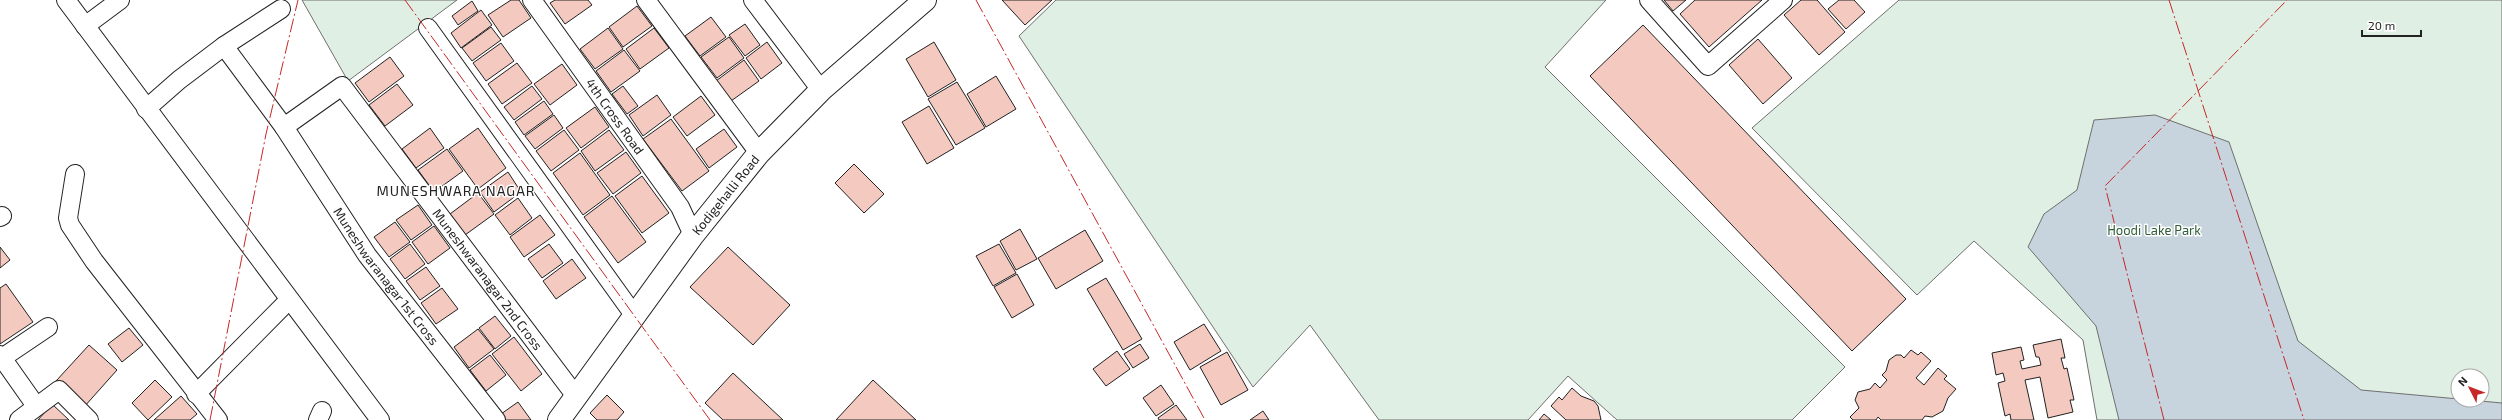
<svg xmlns="http://www.w3.org/2000/svg" width="2502" height="420" viewBox="0 0 2502 420" font-family="'Exo 2',sans-serif">
  <style>
    .green { fill: #e0efe3; stroke: #6f6f6f; fill-rule: evenodd }
    .water { fill: #c7d3dd; stroke: #6f6f6f }
    .building { fill: #f3c9c0; stroke: #222 }
    .lines { fill: none; stroke-linecap: round; stroke-linejoin: round }
    .minor-casing { stroke: #222; stroke-width: 20 }
    .tertiary-casing { stroke: #222; stroke-width: 24 }
    .minor { stroke: #fff; stroke-width: 18 }
    .tertiary { stroke: #fff; stroke-width: 22 }
    .power { stroke: #c62828; stroke-width: 1; stroke-dasharray: 14 3 2 3; stroke-linecap: butt }
    .labels { text-anchor: middle; dominant-baseline: central; stroke-width: 3; stroke-linejoin: round; paint-order: stroke }
    .street-label { font-size: 13px; fill: #222; stroke: #fff }
    .park-label { font-size: 13px; fill: #2f5e38; stroke: #fff }
    .neighbourhood-label { font-size: 14px; letter-spacing: 1px; fill: #222; stroke: #fff }
  </style>
  <rect width="100%" height="100%" fill="#fff"/>
  <path class="green" d="M302,0H457L348,81Z
    M1056,0H1606L1545,67L1845,367L1792,420H1617L1568,376L1528,420H1379L1310,325L1253,387L1019,36Z
    M1899,0H2502V420H2097L2083,340L1974,241L1917,295L1752,128ZM2458,376H2482V400H2458Z"/>
  <path class="water" d="M2155,115L2229,142L2298,341L2361,390L2502,403V420H2119L2096,326L2028,247L2044,214L2077,190L2094,120Z"/>
  <path class="building" d="M511,0H519L531,18L503,37L488,15Z
    M555,0H588L592,5L565,24L550,3Z
    M1002,0H1052L1025,25Z
    M1664,0H1686L1673,11Z
    M1695,0H1762L1709,47L1680,14Z
    M1801,0H1817L1845,32L1819,55L1784,15Z
    M1839,0H1854L1865,12L1846,29L1828,9Z
    M472,1L478,11L458,25L452,16Z
    M637,6L652,26L623,47L609,27Z
    M481,10L492,25L461,48L451,33Z
    M711,17L726,37L700,56L685,36Z
    M745,24L760,45L745,56L729,35Z
    M1643,25L1906,299L1852,351L1590,76Z
    M491,27L501,40L472,61L462,48Z
    M608,28L623,49L595,69L580,49Z
    M654,28L669,48L640,69L626,49Z
    M729,37L744,58L717,78L701,57Z
    M1758,39L1792,78L1763,104L1729,65Z
    M767,42L782,63L761,79L746,58Z
    M934,42L956,80L928,97L906,59Z
    M501,43L514,61L486,81L473,63Z
    M624,50L640,71L611,92L596,71Z
    M390,57L404,76L369,102L355,83Z
    M744,60L759,81L731,101L716,81Z
    M517,63L532,83L502,104L488,84Z
    M562,64L577,85L550,105L534,84Z
    M996,76L1016,109L986,127L967,94Z
    M957,82L985,128L956,145L928,99Z
    M397,84L413,105L385,126L369,105Z
    M532,86L542,99L514,120L504,107Z
    M623,86L638,106L627,114L612,94Z
    M657,95L671,115L643,136L629,115Z
    M701,96L715,115L687,136L673,117Z
    M544,101L553,114L524,135L515,122Z
    M929,106L954,148L927,164L902,122Z
    M595,107L609,127L581,148L566,128Z
    M554,115L563,128L535,149L525,136Z
    M671,119L709,171L682,191L643,139Z
    M430,128L444,148L416,168L402,149Z
    M478,128L506,168L478,189L449,149Z
    M724,129L737,147L709,168L696,149Z
    M564,130L579,150L551,171L536,151Z
    M609,130L624,150L595,171L581,151Z
    M447,149L463,171L434,192L418,170Z
    M626,152L641,173L613,194L597,173Z
    M580,153L610,195L583,215L553,173Z
    M854,164L884,194L864,213L835,183Z
    M508,172L521,192L494,212L480,192Z
    M642,176L669,213L642,233L615,196Z
    M478,193L494,214L465,235L450,214Z
    M612,196L646,242L618,263L584,217Z
    M518,198L532,218L510,235L495,215Z
    M418,205L432,225L411,240L396,220Z
    M540,215L555,235L524,257L510,237Z
    M395,222L410,242L389,257L374,237Z
    M434,226L450,248L428,264L412,242Z
    M1020,229L1037,259L1016,270L1000,241Z
    M1085,230L1103,261L1056,289L1038,258Z
    M410,244L425,264L405,279L390,259Z
    M549,244L563,263L542,278L528,259Z
    M999,244L1016,273L993,286L976,256Z
    M0,247L10,260L0,268Z
    M728,247L790,305L753,345L690,287Z
    M572,259L586,278L556,299L543,281Z
    M426,267L440,286L420,300L406,281Z
    M1017,274L1034,305L1012,318L994,287Z
    M1106,278L1142,339L1123,350L1087,289Z
    M6,284L33,322L0,344V288Z
    M442,288L458,309L436,324L421,303Z
    M495,316L511,336L495,349L479,328Z
    M1204,324L1221,351L1190,370L1174,342Z
    M129,328L143,345L122,362L108,344Z
    M478,329L494,349L469,368L454,347Z
    M514,337L542,374L521,391L492,354Z
    M2061,339L2065,358H2061L2064,369L2067,368L2074,400H2070L2073,412L2048,418L2040,377L2025,380L2034,420H2011L2010,414L2005,416L1998,383L2005,381L2003,373L1996,375L1992,353L2021,347L2024,360L2020,361L2022,369L2041,365L2039,357H2036L2033,345Z
    M1140,344L1149,358L1133,368L1124,354Z
    M89,345L117,370L84,407L56,381Z
    M1911,350L1918,355L1921,352L1931,361L1916,378L1924,385L1938,368L1947,376L1944,379L1956,389L1948,398L1943,411L1932,417L1925,416L1922,420H1881L1878,417L1876,420H1853L1850,417L1859,408L1855,400L1858,392L1870,389L1875,383L1880,388L1887,380L1882,375L1886,371L1889,360L1896,355H1901L1904,358Z
    M1117,351L1130,369L1106,386L1093,369Z
    M1227,352L1248,390L1221,405L1200,367Z
    M490,355L506,375L486,391L470,370Z
    M733,373L783,420H723L705,403Z
    M155,380L172,397L148,420L132,403Z
    M873,380L916,420H836Z
    M1161,385L1174,404L1156,416L1143,398Z
    M1572,388L1581,396L1594,401L1598,406L1601,420H1566L1551,406L1559,397L1562,400Z
    M607,395L624,412L617,420H597L590,413Z
    M181,396L197,414L190,420H154Z
    M518,402L531,420H505L501,414Z
    M52,404L69,420H38Z
    M1176,405L1187,420H1159L1158,418Z
    M1263,411L1269,420H1250Z
    M1544,414L1551,420H1539Z"/>
  <g class="lines">
    <g class="minor-casing">
      <g id="minor">
        <path d="M66,0L380,420"/>
        <path id="s1" d="M532,0L680,207L693,235"/>
        <path d="M646,0L759,153"/>
        <path d="M753,0L821,90"/>
        <path d="M1649,0L1708,66L1783,0"/>
        <path d="M85,26L120,0"/>
        <path d="M428,28L634,315"/>
        <path d="M224,46L281,9"/>
        <path id="s2" d="M146,109L179,80L224,46L284,127L367,255L496,420"/>
        <path id="s3" d="M284,127L342,86L575,395"/>
        <path d="M75,174L68,218L70,225L94,261L218,420"/>
        <path d="M0,217L2,216"/>
        <path d="M0,355L36,406"/>
        <path d="M2,358L48,327"/>
        <path d="M196,394L289,300"/>
        <path d="M19,420L59,390L89,420"/>
        <path d="M318,420L322,411"/>
      </g>
    </g>
    <g class="tertiary-casing">
      <g id="tertiary">
        <path id="s4" d="M559,420L693,235L759,153L821,90L925,0"/>
      </g>
    </g>
    <use href="#minor" class="minor"/>
    <use href="#tertiary" class="tertiary"/>
    <path class="power" d="M405,0L710,420
      M976,0L1205,420
      M2169,0L2304,420
      M210,420L266,134L298,0
      M2164,420L2105,186L2287,0"/>
  </g>
  <g class="labels">
    <g class="street-label">
      <text stroke="none"><textPath href="#s1" startOffset="143">4th Cross Road</textPath></text>
      <text stroke="none"><textPath href="#s4" startOffset="280">Kodigehalli Road</textPath></text>
      <text stroke="none"><textPath href="#s2" startOffset="382">Muneshwaranagar 1st Cross</textPath></text>
      <text stroke="none"><textPath href="#s3" startOffset="313">Muneshwaranagar 2nd Cross</textPath></text>
    </g>
    <g class="park-label">
      <text x="2154" y="230">Hoodi Lake Park</text>
    </g>
    <g class="neighbourhood-label">
      <text x="456" y="190">MUNESHWARA NAGAR</text>
    </g>
  </g>
  <g transform="translate(2470 388) rotate(312)"><circle r="19" fill="#ffffff" stroke="#a7a7a7"/>
  <path d="M0-3L7 15L0 10L-7 15Z" fill="#c62828"/>
  <text y="-6" font-size="11" font-weight="bold" text-anchor="middle" fill="#222222">N</text>
  </g>
  <path d="M2362 30v6h59v-6" fill="none" stroke="#222222" stroke-width="2"/>
  <text x="2368" y="30" font-size="12" fill="#222222" stroke="#ffffff" stroke-width="3" paint-order="stroke">20 m</text>
</svg>
